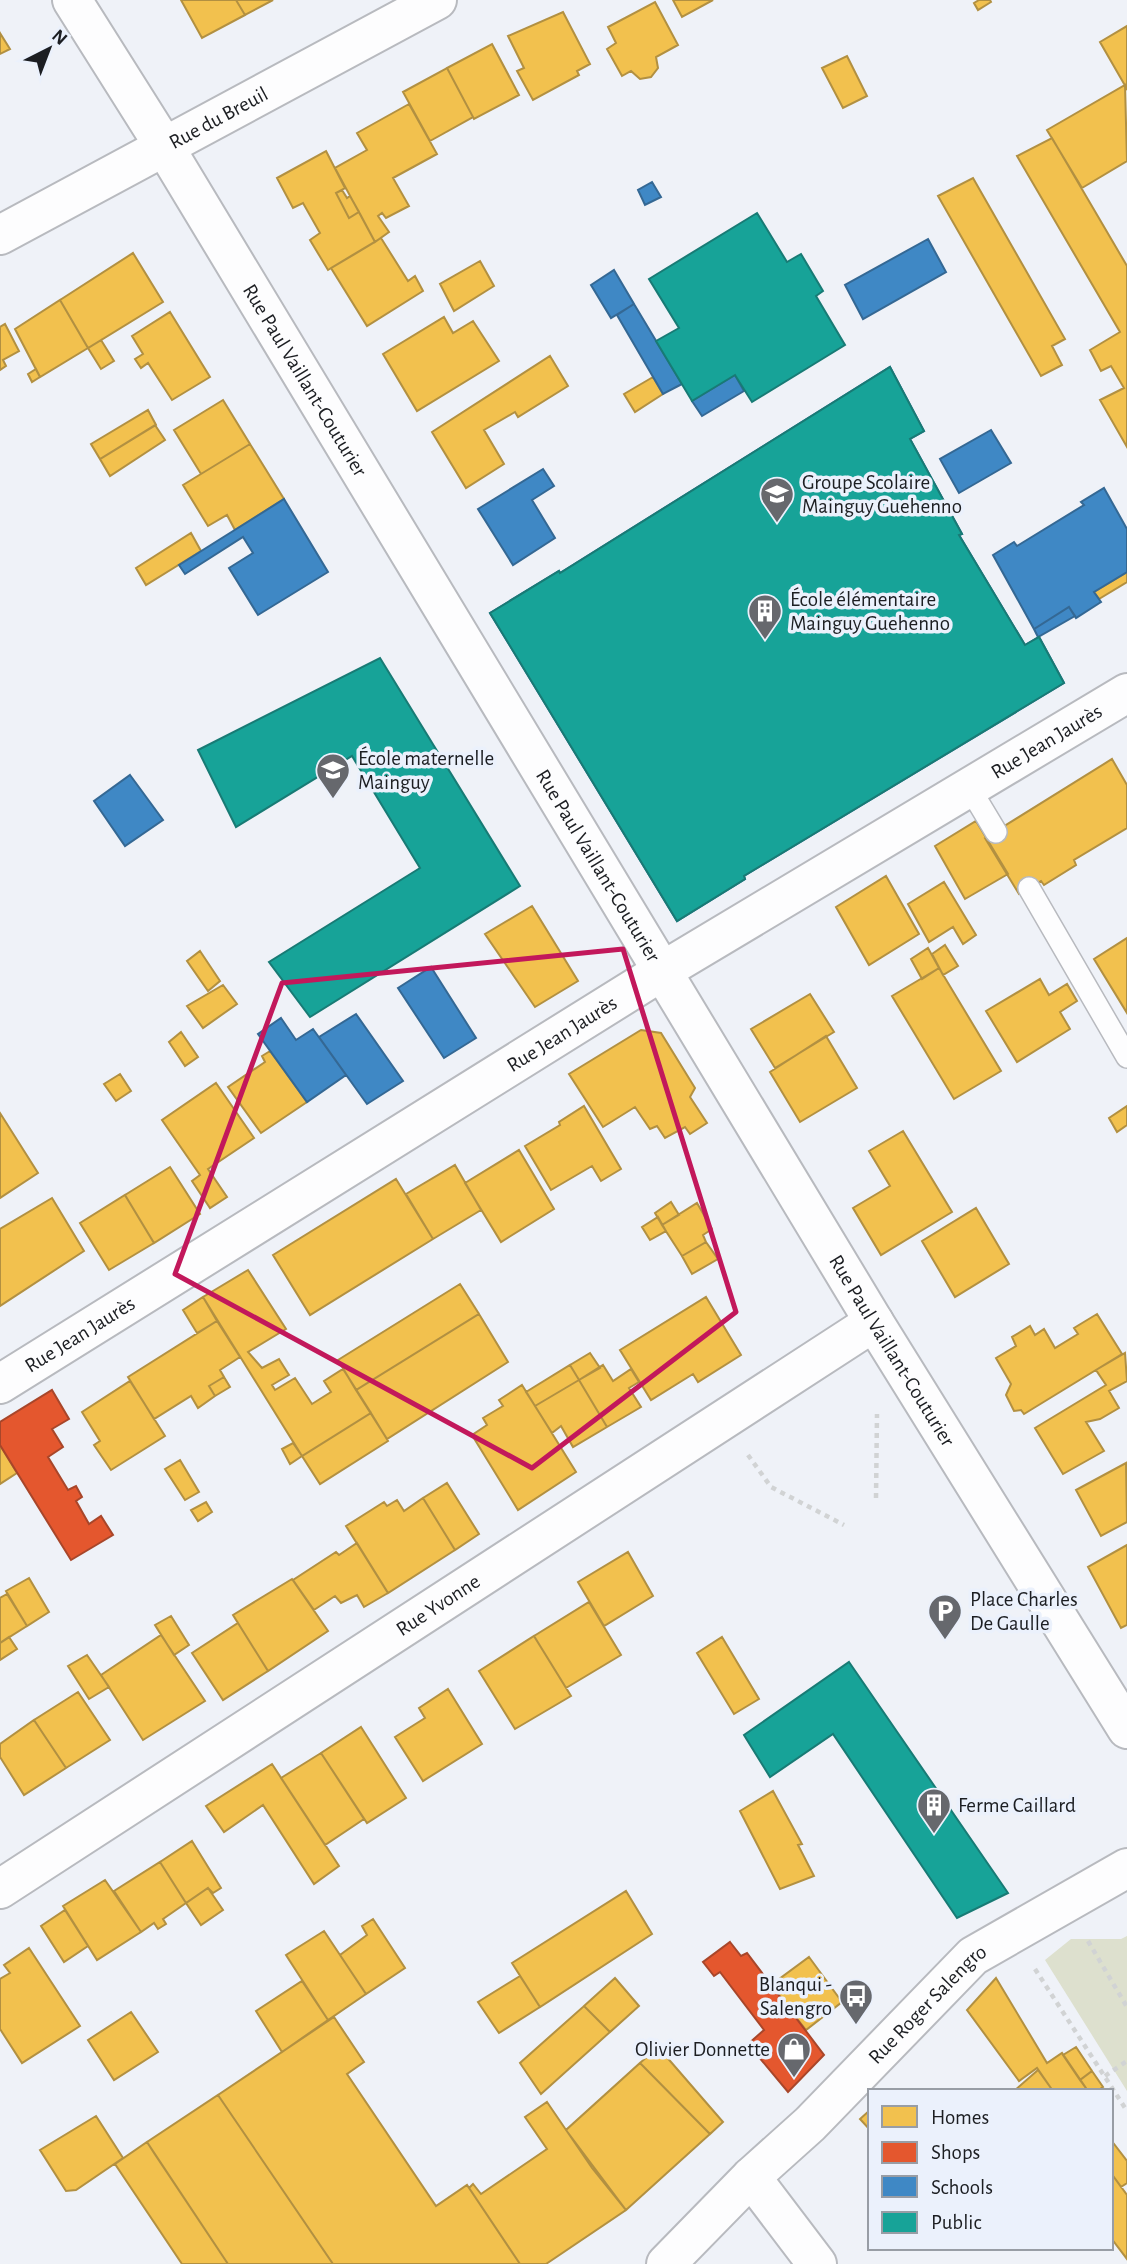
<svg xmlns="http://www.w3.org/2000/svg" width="1127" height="2264" viewBox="0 0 1127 2264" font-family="'Alegreya Sans',sans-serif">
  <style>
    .green { fill: #dde0ce }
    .homes { fill: #f2c14e; stroke: #b29041; stroke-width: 2 }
    .shops { fill: #e4572e; stroke: #a8462a; stroke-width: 2 }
    .schools { fill: #3f88c5; stroke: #346894; stroke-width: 2; fill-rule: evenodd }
    .public { fill: #17a398; stroke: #187b75; stroke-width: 2 }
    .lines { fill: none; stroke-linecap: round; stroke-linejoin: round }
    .service-casing { stroke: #b8babf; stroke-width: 24 }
    .minor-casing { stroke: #b8babf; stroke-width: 42 }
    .tertiary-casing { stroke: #b8babf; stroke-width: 42 }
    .path { stroke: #d1d3d4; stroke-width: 4.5; stroke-dasharray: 5 5; stroke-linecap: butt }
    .service { stroke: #fdfdfe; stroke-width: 21 }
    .minor { stroke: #fdfdfe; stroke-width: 38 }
    .tertiary { stroke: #fdfdfe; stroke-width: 38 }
    .marked { fill: none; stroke: #c2185b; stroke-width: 5; stroke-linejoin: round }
    .labels { text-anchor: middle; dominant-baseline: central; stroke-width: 7; stroke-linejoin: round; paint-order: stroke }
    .street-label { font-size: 21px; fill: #1c1e22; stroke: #ebf1fc }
    .poi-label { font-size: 21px; fill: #1c1e22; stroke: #ebf1fc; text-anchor: start }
  </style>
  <rect width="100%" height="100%" fill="#eff2f8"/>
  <path class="green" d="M1127,1936V2091L1045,1960L1071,1939H1121Z"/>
  <path class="homes" d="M181,0H236L245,15L202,38Z
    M236,0H273L245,15Z
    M673,0H713L682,17Z
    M979,0H990L991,2L978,10L974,3Z
    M655,2L678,45L656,57L658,68L651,77L640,79L631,71L622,76L607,49L616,43L608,27Z
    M563,12L590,64L577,71L579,75L533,100L517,71L524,68L508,36Z
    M1127,26V89L1100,42Z
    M0,33L10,49L0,54Z
    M492,44L519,95L474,119L447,68Z
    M847,56L867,96L843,108L822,68Z
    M447,68L473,117L430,141L403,92Z
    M1125,85L1127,161L1082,188L1047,130Z
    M409,104L437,154L393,178L409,206L386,218L382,213L378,216L389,232L375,242L335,168L367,150L357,133Z
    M1052,138L1127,266V447L1100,400L1124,388L1111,366L1101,371L1090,350L1120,332L1017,156Z
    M326,151L345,188L336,193L349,218L359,212L375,242L328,270L310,240L320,233L303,203L293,208L277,178Z
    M973,178L1065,339L1052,346L1062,365L1041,376L938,196Z
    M342,190L347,198L350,196L359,212L349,218L336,193Z
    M381,238L408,281L415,276L423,291L367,326L331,268Z
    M133,253L163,302L88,348L60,300Z
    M480,261L494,286L454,311L440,284Z
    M60,300L88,348L40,377L15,329Z
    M170,312L210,377L172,400L148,363L141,368L135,359L143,354L132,336Z
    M444,317L453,333L473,321L499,361L417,411L383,354Z
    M5,324L19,351L3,360L6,366L0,370V327Z
    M101,340L114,361L101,369L88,348Z
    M550,356L568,386L518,417L515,412L484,430L504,464L466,488L432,432Z
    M36,369L40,377L32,382L28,374Z
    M653,377L663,394L635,412L624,394Z
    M223,400L250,444L201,474L174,430Z
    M148,410L156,425L100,459L91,444Z
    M155,425L165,440L110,476L100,459Z
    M250,444L284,499L235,530L227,515L208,526L183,485Z
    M191,533L201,551L146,585L136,568Z
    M1127,572V582L1099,599L1094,592Z
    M1112,759L1127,785V828L1074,860L1076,865L1044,885L1041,881L1019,894L985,838Z
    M976,821L1008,874L965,899L935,846Z
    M886,876L919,934L869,965L836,907Z
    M944,882L976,935L963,944L953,927L929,942L908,904Z
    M532,906L578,981L535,1007L485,934Z
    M1127,938V1013L1094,959Z
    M945,945L958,966L943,975L932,954Z
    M928,948L939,968L922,979L911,959Z
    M200,951L220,981L208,991L187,961Z
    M939,968L1001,1071L954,1099L892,996Z
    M1040,979L1049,995L1067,984L1077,1001L1060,1012L1070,1029L1017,1062L986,1011Z
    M223,985L237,1004L203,1028L187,1006Z
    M810,994L834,1032L775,1068L751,1029Z
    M641,1030L661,1033L695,1088L690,1097L707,1123L690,1134L685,1127L665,1138L657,1126L650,1129L635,1107L603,1127L569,1074Z
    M181,1032L198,1057L185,1066L169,1042Z
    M826,1036L857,1088L800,1122L770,1072Z
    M270,1051L307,1102L261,1133L228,1087L265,1062L262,1056Z
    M120,1074L131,1091L116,1101L104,1084Z
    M216,1083L254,1138L208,1169L227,1197L210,1208L192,1181L200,1175L162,1120Z
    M584,1106L621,1169L601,1181L592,1166L551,1190L525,1146L560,1125L559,1122Z
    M1127,1106V1125L1117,1132L1109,1118Z
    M0,1113L38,1173L0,1198Z
    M903,1131L952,1212L881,1255L853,1208L890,1186L869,1151Z
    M519,1150L554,1209L501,1242L465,1183Z
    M455,1165L481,1210L433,1239L406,1194Z
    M170,1167L200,1214L154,1243L125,1195Z
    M396,1179L433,1239L310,1315L273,1255Z
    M125,1195L154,1243L109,1270L80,1223Z
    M52,1198L84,1251L0,1306V1229Z
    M671,1202L679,1215L662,1225L655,1213Z
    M697,1203L712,1229L703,1235L706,1242L682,1256L662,1225Z
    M976,1208L1009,1264L955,1297L922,1241Z
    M658,1217L666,1231L650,1240L642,1227Z
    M706,1242L718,1259L692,1274L682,1256Z
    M248,1270L286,1329L248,1352L262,1368L279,1359L289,1375L272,1385L275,1390L295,1378L312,1404L331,1392L324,1381L343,1369L371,1413L302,1456L203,1297Z
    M460,1284L479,1314L356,1390L338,1360Z
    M203,1297L217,1321L197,1333L183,1310Z
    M706,1297L741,1355L698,1382L693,1374L651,1400L620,1350Z
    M479,1314L508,1362L387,1439L356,1390Z
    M1097,1314L1122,1354L1024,1414L1021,1410L1014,1411L1006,1395L1011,1384L996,1358L1016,1346L1012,1337L1030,1326L1035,1335L1044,1329L1055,1348L1078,1334L1074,1328Z
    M217,1321L240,1357L220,1370L224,1377L209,1386L215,1396L198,1408L191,1396L154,1419L128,1377Z
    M590,1353L600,1368L579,1380L570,1365Z
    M1125,1353L1127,1381L1109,1391L1119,1408L1100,1419L1086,1422L1104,1451L1063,1474L1035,1428L1106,1385L1096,1370Z
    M570,1365L579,1380L535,1406L526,1392Z
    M603,1365L613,1381L631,1369L639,1382L629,1388L641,1407L607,1427L579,1380Z
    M224,1377L230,1387L215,1396L209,1386Z
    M579,1380L607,1427L573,1447L561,1426L552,1433L535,1406Z
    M130,1381L165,1436L111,1470L94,1445L100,1441L82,1412Z
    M522,1385L576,1472L518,1510L472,1435L487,1425L483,1418L503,1406L499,1400Z
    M371,1413L388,1441L320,1484L302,1456Z
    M293,1443L302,1456L290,1464L282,1449Z
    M0,1445L17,1473L0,1484Z
    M180,1460L199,1492L185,1500L165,1469Z
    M1126,1463L1127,1522L1101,1536L1076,1490Z
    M447,1483L479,1534L455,1550L423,1498Z
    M423,1498L455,1550L388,1593L346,1526L384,1502L387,1506L397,1500L404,1511Z
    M206,1502L212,1512L198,1521L191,1510Z
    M357,1543L388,1593L364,1607L357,1595L341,1603L335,1596L314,1610L293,1580L336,1552L339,1555Z
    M1127,1545V1625L1121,1628L1088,1567Z
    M628,1552L653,1596L604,1626L578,1582Z
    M29,1578L49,1612L27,1626L6,1591Z
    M292,1579L328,1631L268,1671L233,1615Z
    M7,1594L27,1626L0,1643V1598Z
    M589,1602L621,1655L566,1688L534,1636Z
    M171,1616L189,1645L174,1655L155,1625Z
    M238,1623L268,1671L223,1700L192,1653Z
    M161,1635L205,1701L143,1740L101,1675Z
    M534,1636L571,1696L515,1729L479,1671Z
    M9,1637L17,1649L0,1660V1643Z
    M722,1637L759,1699L734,1714L697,1653Z
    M87,1655L109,1687L89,1699L68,1666Z
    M448,1689L482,1744L423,1781L395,1737L425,1718L419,1708Z
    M78,1692L110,1740L66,1768L34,1720Z
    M34,1720L66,1768L24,1795L0,1757V1744Z
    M361,1727L406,1798L367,1823L321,1753Z
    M321,1753L364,1819L325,1845L281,1778Z
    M272,1764L339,1866L314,1884L263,1805L224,1832L206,1806Z
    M773,1791L802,1844L798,1845L814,1876L780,1889L740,1811Z
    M192,1841L221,1888L213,1893L208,1888L186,1903L160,1862Z
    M160,1862L186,1903L163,1919L166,1924L158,1929L154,1923L141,1932L114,1891Z
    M105,1880L141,1932L97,1960L63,1906Z
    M208,1888L223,1910L201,1925L186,1903Z
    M626,1891L652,1934L540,2007L512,1963Z
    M65,1910L88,1946L64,1962L41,1926Z
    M373,1919L405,1968L366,1994L340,1955L367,1935L362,1926Z
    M324,1931L366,1994L328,2020L286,1955Z
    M29,1948L80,2026L22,2063L0,2029V1979L10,1973L4,1965Z
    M809,1957L842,2002L806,2030L771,1985Z
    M520,1976L540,2007L499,2033L478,2002Z
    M615,1978L639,2006L610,2032L584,2006Z
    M996,1978L1047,2063L1062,2053L1088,2091H1053L1037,2068L1019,2081L967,2010Z
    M302,1981L328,2020L282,2052L256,2011Z
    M584,2006L610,2032L541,2094L520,2063Z
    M131,2012L158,2052L114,2080L88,2040Z
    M334,2017L364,2062L347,2074L436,2206L467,2185L520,2264H333L218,2095Z
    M658,2047L723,2122L710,2134L640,2063Z
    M1076,2047L1092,2071L1080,2080L1063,2055Z
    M640,2063L710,2134L626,2210L566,2130Z
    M1038,2070L1053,2091H1014Z
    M1092,2071L1103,2087L1097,2091H1088L1080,2080Z
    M218,2095L333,2264H228L147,2142Z
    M547,2102L592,2168L626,2210L546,2264H520L469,2188L473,2184L481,2194L547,2149L525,2117Z
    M870,2110V2130L860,2119Z
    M96,2116L123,2158L76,2190L66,2191L40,2150Z
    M1111,2140L1127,2161V2183L1121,2187L1111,2173Z
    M147,2142L154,2153L228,2264H182L115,2164Z
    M1111,2173L1127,2195V2259L1111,2238Z"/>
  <path class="shops" d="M52,1390L69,1419L52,1429L63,1447L48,1457L68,1490L76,1486L82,1497L76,1501L89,1524L101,1516L113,1535L71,1560L0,1445V1422Z
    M730,1942L741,1956L747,1953L824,2055L788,2092L748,2044L764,2030L720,1972L714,1976L703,1962Z"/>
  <path class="schools" d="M652,182L661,197L645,205L638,190Z
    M928,239L946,272L863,319L845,285Z
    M614,270L634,304L611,318L591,285Z
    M634,304L682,384L663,394L617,315Z
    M890,367L924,431L910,439L962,534L959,535L1025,645L1039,637L1064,683L744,876L745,879L677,921L490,613L559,571L560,573ZM851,478L898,558L879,569L874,561L782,618L803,654L896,596L891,587L903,581L952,662L706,812L599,635Z
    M735,375L744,391L702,416L692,401Z
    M991,430L1011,463L959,493L940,459Z
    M543,469L554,486L532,500L555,538L513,565L478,509Z
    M1104,488L1127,529V572L1094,592L1101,602L1076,618L1069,607L1034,629L993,555L1014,542L1017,546L1084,505L1081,502Z
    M284,499L328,572L258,615L229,568L253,553L243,537L185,574L179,565Z
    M1069,607L1075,616L1038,637L1034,629Z
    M130,775L163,820L125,846L94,801Z
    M431,967L476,1038L444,1058L398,988Z
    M356,1014L403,1081L367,1104L319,1037Z
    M281,1018L296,1040L313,1029L346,1075L307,1102L258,1034Z"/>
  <path class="public" d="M757,213L787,262L801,254L823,291L816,296L845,345L752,402L735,375L692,401L656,341L679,328L649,279Z
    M890,367L924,431L910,439L962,534L959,535L1025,645L1039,637L1064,683L744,876L745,879L677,921L490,613L559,571L560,573Z
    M380,658L520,886L310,1017L269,962L420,868L352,756L236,827L198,750Z
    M849,1662L1008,1893L957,1918L833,1734L770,1777L744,1735Z"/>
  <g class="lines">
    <g class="service-casing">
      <path id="service" d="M969,787L996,832
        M1029,888L1127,1057"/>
    </g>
    <g class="minor-casing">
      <g id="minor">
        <path id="s1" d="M72,0L164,146L874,1322L1127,1729"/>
        <path id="s2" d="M0,235L437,0"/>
        <path id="s3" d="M0,1384L664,970L1127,693"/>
        <path id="s4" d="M0,1889L874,1322"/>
      </g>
    </g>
    <g class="tertiary-casing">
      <g id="tertiary">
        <path d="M751,2177L817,2264"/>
        <path id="s5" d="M666,2264L751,2177L810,2124L973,1956L1127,1868"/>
      </g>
    </g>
    <path class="path" d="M748,1455L771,1487L844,1525
      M876,1498L877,1414
      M1088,1941L1127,2007
      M1035,1969L1127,2111
      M1105,2076L1127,2061"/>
    <use href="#service" class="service"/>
    <use href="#minor" class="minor"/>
    <use href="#tertiary" class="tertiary"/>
  </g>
  <path class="marked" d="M623,949L736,1312L532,1468L175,1274L282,983Z"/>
  <defs>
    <g id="school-pin" transform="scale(1.75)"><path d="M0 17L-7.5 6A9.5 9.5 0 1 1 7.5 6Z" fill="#66686d" stroke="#ebf1fc"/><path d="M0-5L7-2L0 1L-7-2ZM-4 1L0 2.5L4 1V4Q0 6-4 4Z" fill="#fff"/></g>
    <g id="building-pin" transform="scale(1.75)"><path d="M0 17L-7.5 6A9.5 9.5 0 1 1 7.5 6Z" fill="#66686d" stroke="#ebf1fc"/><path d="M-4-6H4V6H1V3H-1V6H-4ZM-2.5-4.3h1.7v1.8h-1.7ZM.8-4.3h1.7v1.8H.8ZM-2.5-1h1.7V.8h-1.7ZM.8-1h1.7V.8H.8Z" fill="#fff"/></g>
    <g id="parking-pin" transform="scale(1.75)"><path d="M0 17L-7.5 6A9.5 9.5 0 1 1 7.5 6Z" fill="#66686d" stroke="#ebf1fc"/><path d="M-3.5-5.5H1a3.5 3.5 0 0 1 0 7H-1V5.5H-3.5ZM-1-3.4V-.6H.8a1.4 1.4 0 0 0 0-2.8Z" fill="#fff"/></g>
    <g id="bus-pin" transform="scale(1.75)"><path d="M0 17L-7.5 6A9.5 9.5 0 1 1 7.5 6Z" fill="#66686d" stroke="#ebf1fc"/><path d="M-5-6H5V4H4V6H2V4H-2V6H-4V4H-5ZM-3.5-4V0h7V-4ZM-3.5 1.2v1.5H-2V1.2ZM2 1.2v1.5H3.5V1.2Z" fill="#fff"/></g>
    <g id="shop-pin" transform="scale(1.75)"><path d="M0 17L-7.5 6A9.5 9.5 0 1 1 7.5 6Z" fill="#66686d" stroke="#ebf1fc"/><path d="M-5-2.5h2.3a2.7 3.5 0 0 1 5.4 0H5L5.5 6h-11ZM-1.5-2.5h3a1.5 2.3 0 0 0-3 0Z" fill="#fff"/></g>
  </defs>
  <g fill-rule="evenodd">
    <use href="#school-pin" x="777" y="494"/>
    <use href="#building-pin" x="765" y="611"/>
    <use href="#school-pin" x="333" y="770"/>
    <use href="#parking-pin" x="945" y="1611"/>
    <use href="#building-pin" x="934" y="1805"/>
    <use href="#bus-pin" x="856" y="1996"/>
    <use href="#shop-pin" x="794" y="2049"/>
  </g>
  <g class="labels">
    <g class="street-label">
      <text stroke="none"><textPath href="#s2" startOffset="248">Rue du Breuil</textPath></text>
      <text stroke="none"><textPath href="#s1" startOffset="446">Rue Paul Vaillant-Couturier</textPath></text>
      <text stroke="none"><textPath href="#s3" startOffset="1228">Rue Jean Jaurès</textPath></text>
      <text stroke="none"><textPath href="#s1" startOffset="1013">Rue Paul Vaillant-Couturier</textPath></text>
      <text stroke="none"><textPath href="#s3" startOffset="662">Rue Jean Jaurès</textPath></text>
      <text stroke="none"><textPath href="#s3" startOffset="94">Rue Jean Jaurès</textPath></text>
      <text stroke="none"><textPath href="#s1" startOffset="1580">Rue Paul Vaillant-Couturier</textPath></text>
      <text stroke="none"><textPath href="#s4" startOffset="522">Rue Yvonne</textPath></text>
      <text stroke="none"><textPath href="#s5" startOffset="369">Rue Roger Salengro</textPath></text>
    </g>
    <g class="poi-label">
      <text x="802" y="482">Groupe Scolaire<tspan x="802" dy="24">Mainguy Guehenno</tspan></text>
      <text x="790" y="599">École élémentaire<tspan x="790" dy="24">Mainguy Guehenno</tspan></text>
      <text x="358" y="758">École maternelle<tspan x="358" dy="24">Mainguy</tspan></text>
      <text x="970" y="1599">Place Charles<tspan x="970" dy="24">De Gaulle</tspan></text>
      <text x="958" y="1805">Ferme Caillard</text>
      <text x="832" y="1984" text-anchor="end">Blanqui -<tspan x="832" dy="24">Salengro</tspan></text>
      <text x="770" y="2049" text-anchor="end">Olivier Donnette</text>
    </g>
  </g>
  <rect x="868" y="2089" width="245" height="161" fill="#ebf1fc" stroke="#989da5" stroke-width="2"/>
  <rect x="882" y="2106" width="35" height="21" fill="#f2c14e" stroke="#989da5" stroke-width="2"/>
  <text x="931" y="2124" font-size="21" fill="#1c1e22">Homes</text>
  <rect x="882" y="2142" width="35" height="21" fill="#e4572e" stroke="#989da5" stroke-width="2"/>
  <text x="931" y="2159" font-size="21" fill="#1c1e22">Shops</text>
  <rect x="882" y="2176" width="35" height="21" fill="#3f88c5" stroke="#989da5" stroke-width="2"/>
  <text x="931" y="2194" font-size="21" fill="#1c1e22">Schools</text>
  <rect x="882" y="2212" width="35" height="21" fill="#17a398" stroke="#989da5" stroke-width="2"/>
  <text x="931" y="2229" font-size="21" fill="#1c1e22">Public</text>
  <g transform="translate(49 49) rotate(42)" stroke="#ebf1fc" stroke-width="5" paint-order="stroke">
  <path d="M0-5L12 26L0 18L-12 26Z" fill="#1c1e22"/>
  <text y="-10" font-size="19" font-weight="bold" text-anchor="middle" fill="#1c1e22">N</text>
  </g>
</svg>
